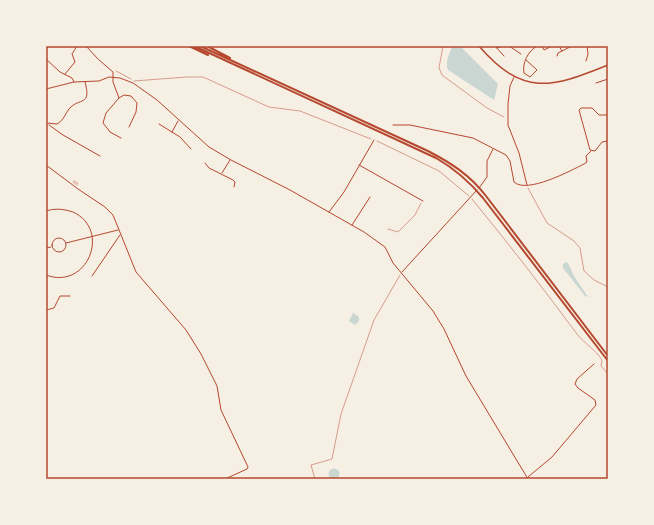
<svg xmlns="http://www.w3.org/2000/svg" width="654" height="525" viewBox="0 0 654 525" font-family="Barlow,sans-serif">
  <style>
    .water { fill: #c9d6d2 }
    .building { fill: #e6c5b7 }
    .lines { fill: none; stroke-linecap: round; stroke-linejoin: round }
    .path { stroke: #b5482f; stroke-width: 0.5 }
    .minor { stroke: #b5482f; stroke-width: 1 }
    .secondary { stroke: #b5482f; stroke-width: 1.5 }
    .trunk { stroke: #b5482f; stroke-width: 2 }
    .neatline { fill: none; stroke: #b5482f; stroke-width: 1.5 }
  </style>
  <rect width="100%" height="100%" fill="#f6efe4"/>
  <path class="water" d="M453,46H460L498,84L494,100L448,70C445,63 449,53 453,46Z
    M566,262L568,263L574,276L588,297L585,296L563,268V264Z
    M353,313L359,317V321L355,325L349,321Z
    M328.5 474a5.5 5.5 0 1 1 11 0a5.5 5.5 0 1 1-11 0Z"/>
  <path class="building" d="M74,180L79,183L77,186L72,182Z"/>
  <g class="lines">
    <path class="path" d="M443,46L439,68L442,75L487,108L504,117
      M116,71L131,79
      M134,81L187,77H203L269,107L300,111L371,139
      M377,141L439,171L469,196
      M528,188L547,223L574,241L580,248L584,271L594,280L608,287
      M472,199C508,243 543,288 577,334C585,344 596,350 602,360L601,366L608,374
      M388,229L398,232L415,215L421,203
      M315,479L311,465L332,459L341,414L374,320L400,275"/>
    <path class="minor" d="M86,46L98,59L113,72V82L119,98L106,113L103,123L110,132L121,138
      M495,46L504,56
      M509,46L521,54
      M542,46L544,50L552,46
      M559,46L562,51
      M497,48L503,46
      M557,56L558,53L572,46
      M46,59L60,72L72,78L74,82
      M526,60L537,70L530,77L524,73C522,63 528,51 537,46
      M586,61L588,54L587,46
      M65,74L75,62L72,54L77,46
      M514,77L510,86L508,104V125L519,153L527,185
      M596,83L608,79
      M46,89L74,82L99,81L109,77L120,78L133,83L157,100L209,147L231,160L290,190L364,232L385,247L393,263L433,311L444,329L466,376L528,479
      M119,98L124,95L131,96L137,103L136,112L129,127
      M608,115H599L592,108H581L579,110L590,150L595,151L602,142L608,141
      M46,123L57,124C64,120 65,114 69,109C79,97 92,107 85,82
      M159,124L180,137L191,149
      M49,125L63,135L100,156
      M393,125H410L473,138L506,155L510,161L514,182C527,194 570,171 584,164L587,162L586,156L591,151
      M172,132L178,121
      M205,163L209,168L233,180L235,182L234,187
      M46,165L78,189L105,207L113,215L136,272L186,330L201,354L217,386L221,410L248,467L247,469L225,479
      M359,165L423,201
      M222,173L230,160
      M479,188L487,177V161L493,149
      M46,211C55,208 64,209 73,212C112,230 87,291 46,275
      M329,212L344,192L374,140
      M352,225L370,197
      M52 245a7 7 0 1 1 14 0a7 7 0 1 1-14 0Z
      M66,243L118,230
      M46,248L51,247
      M402,272L477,190
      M92,276L120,235
      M46,310L54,308L60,296H70
      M528,477L552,457L596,405L595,400L578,388L575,384L577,379L594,364"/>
    <path class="secondary" d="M479,46C523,97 551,88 608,65"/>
    <path class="trunk" d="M189,46L208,55
      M194,46L436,158C455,169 469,181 483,198L608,361
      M200,46L428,151C451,163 470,175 486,196L608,356
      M207,46L230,58"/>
  </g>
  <rect width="654" height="525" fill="none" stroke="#f6efe4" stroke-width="94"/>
  <rect x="47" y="47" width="560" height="431" class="neatline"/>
</svg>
